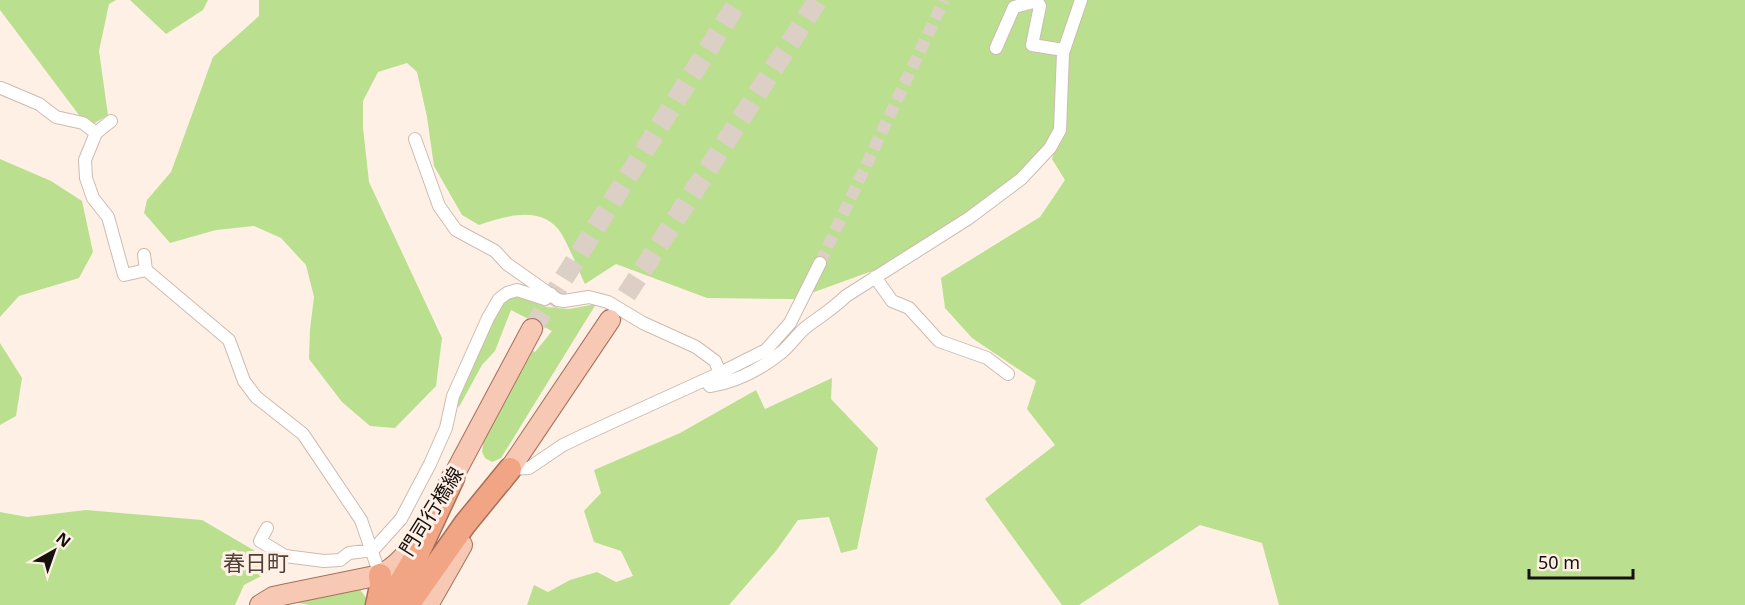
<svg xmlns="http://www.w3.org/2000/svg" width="1745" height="605" viewBox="0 0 1745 605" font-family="'Noto Sans','Noto Sans JP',sans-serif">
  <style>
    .green { fill: #badf8f }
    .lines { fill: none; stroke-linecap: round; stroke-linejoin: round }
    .minor-tunnel { stroke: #dccfc5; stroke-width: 12; stroke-dasharray: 12 6; stroke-linecap: butt }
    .primary-tunnel { stroke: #dccfc5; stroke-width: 20; stroke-dasharray: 20 10; stroke-linecap: butt }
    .minor-casing { stroke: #cdbcaf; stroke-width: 14 }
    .primary-casing { stroke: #a5715a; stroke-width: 22 }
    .motorway-casing { stroke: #a5715a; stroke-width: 25 }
    .minor { stroke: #fff; stroke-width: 12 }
    .primary { stroke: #f7c9b5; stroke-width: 20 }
    .motorway { stroke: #f1a584; stroke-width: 22 }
    .labels { text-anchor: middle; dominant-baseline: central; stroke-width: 6; stroke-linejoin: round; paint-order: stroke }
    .street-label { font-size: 20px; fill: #17110d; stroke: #fff0e6 }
    .quarter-label { font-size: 22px; fill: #504238; stroke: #fff0e6 }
  </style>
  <rect width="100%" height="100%" fill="#fff0e6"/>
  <path class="green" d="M0,0H116L109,4L99,51L108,115L88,127L0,10Z
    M130,0H208L203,10L166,34Z
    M259,0H1745V605H1279L1262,543L1200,525L1079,605H1062L985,499L1055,445L1027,409L1036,381L972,338L945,308L941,278L1040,217L1065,180L1052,159L1056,144L1014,190L908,258L795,299L707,298L616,264L585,284C579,272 566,238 558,229C538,205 503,217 479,225L462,215L434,166L427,117L417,72L407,63L378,72L363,101V128L369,182L442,338L436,386L395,428L370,426L342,402L309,359L310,329L314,297L306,265L281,238L254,226L216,230L170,243L144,213L147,200L171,172L213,57L259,16Z
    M0,159L51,181L82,201L93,252L79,278L19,296L0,317Z
    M515,296L547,307L569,309L596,304L501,458L492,462L485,458L482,452L484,439L533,351L535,352L552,331L511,310L495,351L482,365L459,407L457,405L458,397L494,320L505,300Z
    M0,343L22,378L16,416L0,425Z
    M832,378L831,399L878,448L857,549L841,553L829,517L798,520L776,551L729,605H527L534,585L548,592L570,580L597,572L616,582L633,576L621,551L594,542L584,511L601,493L594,470L680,433L756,390L765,409Z
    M86,510L202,520L281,566L244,585L235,605H0V512L27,517Z
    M359,588L371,605H309L292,602Z"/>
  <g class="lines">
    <path class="minor-tunnel" d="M820,263L944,0"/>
    <path class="primary-tunnel" d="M610,320L818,0
      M532,329L739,0"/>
    <g class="minor-casing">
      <path id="minor" d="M996,48L1014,7L1037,1L1040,6L1032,45L1064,50
        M1,88L39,104L56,117L83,123L96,133L85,160L86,178L93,198L108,217L124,275L146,270L229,340L244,381L256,397L303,434L361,520L380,575
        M96,133L111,121
        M415,139L439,206L456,230L495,251L507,264L558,300L564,301L589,297L608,302L643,323L696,347L715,361L720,373
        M144,255L146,270
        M875,277L892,301L909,308L939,341L987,358L1008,374
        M705,380L710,386C737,382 761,369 782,352C790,345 797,335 805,328C819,317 833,309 846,296L969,218L1021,179L1050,148L1060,130L1063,53L1081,0
        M510,469L529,468L563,445L584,435L720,373L766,350L790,323L820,263
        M267,528L260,541L285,556L324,561L340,560L349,553L373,550L401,519L430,464L446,428L453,396L488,318L499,299L507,293L517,290L545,299L551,294"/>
    </g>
    <g class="primary-casing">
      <path id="primary" d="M501,482L610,320
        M446,490L532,329
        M260,605L273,597L287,594L380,575C396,567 405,556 416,541
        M428,605L462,545"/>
    </g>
    <g class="motorway-casing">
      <path id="motorway" d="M377,605L381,586L380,575
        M387,605L419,551L453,478
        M408,605L465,524L510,469"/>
    </g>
    <use href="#minor" class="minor"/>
    <use href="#primary" class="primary"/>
    <use href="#motorway" class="motorway"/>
  </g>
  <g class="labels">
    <g class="street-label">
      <text transform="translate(431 511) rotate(-58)">門司行橋線</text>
    </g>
    <g class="quarter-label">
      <text x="256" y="562">春日町</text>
    </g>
  </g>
  <g transform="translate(54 551) rotate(40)" stroke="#fff0e6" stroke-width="4.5" paint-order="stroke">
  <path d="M0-4.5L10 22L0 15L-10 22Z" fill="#17110d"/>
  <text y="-9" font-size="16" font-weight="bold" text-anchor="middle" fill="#17110d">N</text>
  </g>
  <path d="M1529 569v9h104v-9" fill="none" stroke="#17110d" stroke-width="3"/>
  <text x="1538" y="569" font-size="18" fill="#17110d" stroke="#fff0e6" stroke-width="4.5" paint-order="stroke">50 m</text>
</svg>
